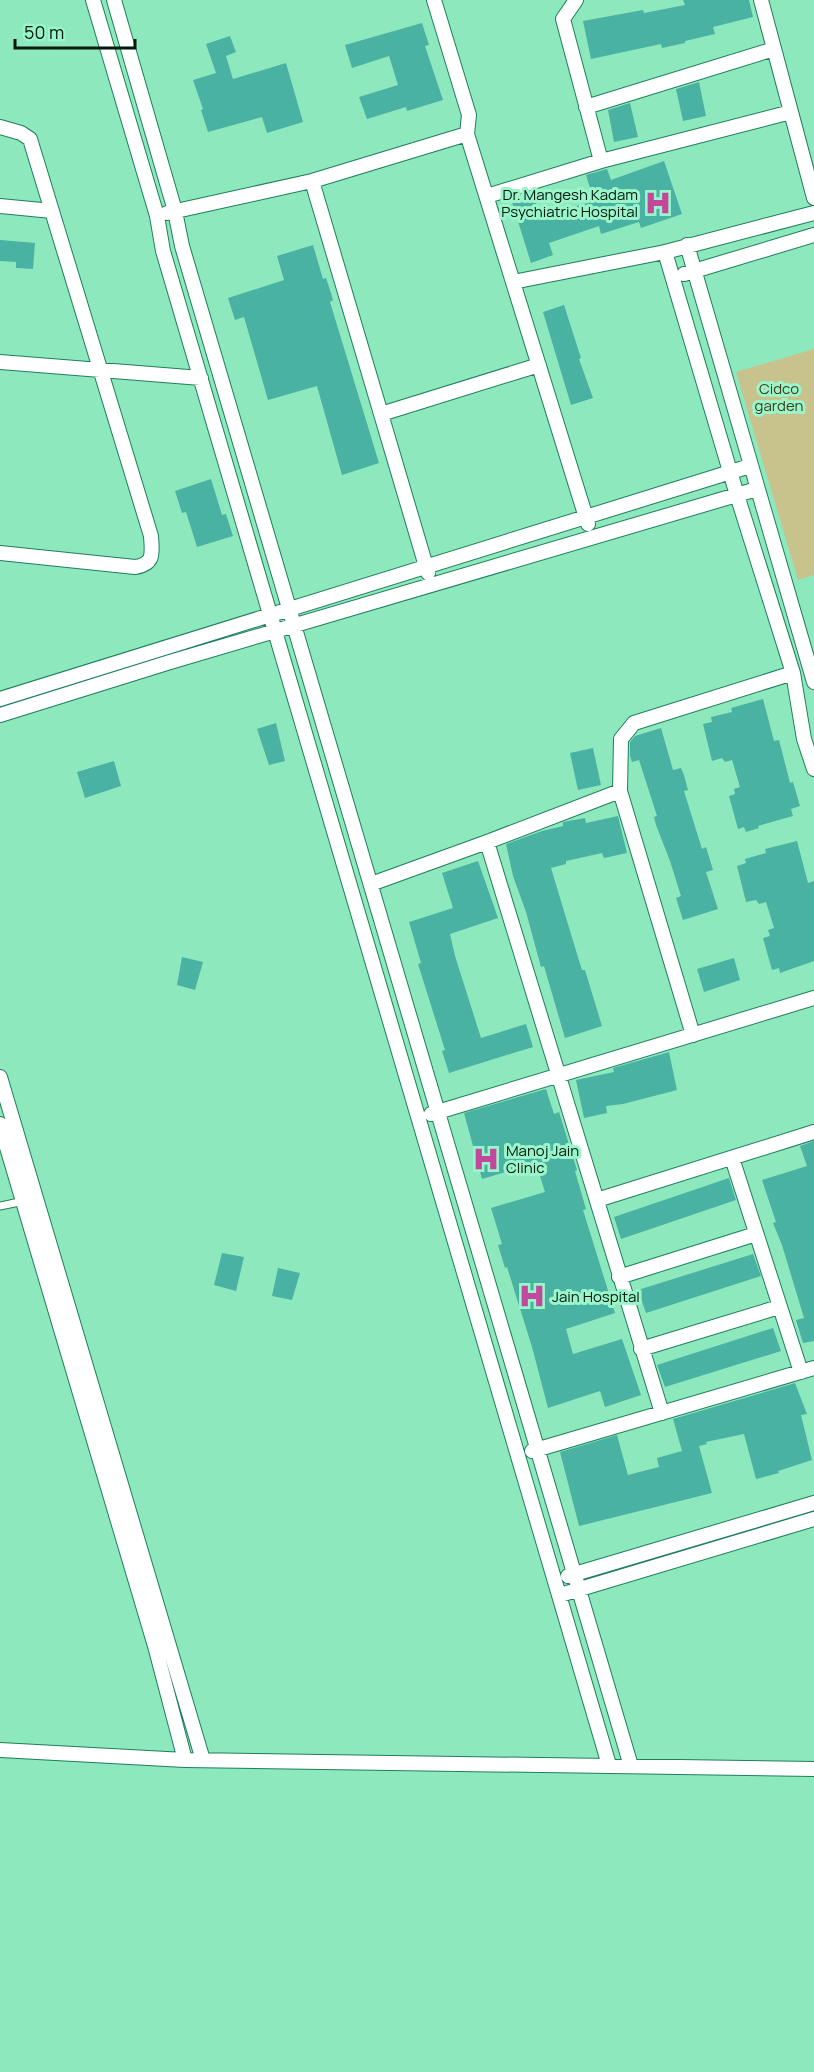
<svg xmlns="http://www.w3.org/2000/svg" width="814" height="2072" viewBox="0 0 814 2072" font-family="Manrope,sans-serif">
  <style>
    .green { fill: #c8c28c }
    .building { fill: #49b2a3 }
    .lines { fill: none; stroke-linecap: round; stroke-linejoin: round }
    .lane-casing { stroke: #1d7f59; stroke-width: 9 }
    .street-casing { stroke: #1d7f59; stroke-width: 16 }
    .lane { stroke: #fff; stroke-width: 7 }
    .street { stroke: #fff; stroke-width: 14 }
    .labels { text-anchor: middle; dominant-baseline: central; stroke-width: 6; stroke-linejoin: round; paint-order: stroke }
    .poi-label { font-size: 15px; fill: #00180d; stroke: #9bf5ca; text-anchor: start }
    .park-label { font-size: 15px; fill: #413d1b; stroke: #9bf5ca }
  </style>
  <rect width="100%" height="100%" fill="#8ee8bd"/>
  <path class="green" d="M814,349V575L798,580L736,372Z"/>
  <path class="building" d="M683,0H749L753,17L713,27L715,34L685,41V43L662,48L661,44L591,59L583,21L643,10L644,13L685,5Z
    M422,23L429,45L425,46L443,100L407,111L406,107L367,119L359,97L398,85L389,56L352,68L345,45Z
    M230,36L236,52L226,56L233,79L286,63L303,122L267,133L262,117L208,132L201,110L203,109L193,80L216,73L206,44Z
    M699,82L706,116L683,121L676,89Z
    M630,103L638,137L614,142L608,110Z
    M664,161L682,214L641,228L639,222L601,234L599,226L549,243L553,255L531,263L512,202L534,195L540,217L594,201L586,175L607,169L611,180Z
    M0,240L35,243L33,269L16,268V262L0,261Z
    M313,245L323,279L326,278L331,293L333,300L330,302L379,463L342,475L317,386L268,400L244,317L235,320L228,298L284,280L277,256Z
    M564,305L581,358L579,359L593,398L571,405L543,312Z
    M211,479L222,515L226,514L233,536L197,547L186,512L182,513L175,491Z
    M763,699L774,741L779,740L790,783L793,782L800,806L791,809L793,816L758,826L759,828L746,832L744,827L738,829L729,796L735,794L734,789L740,787L732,760L725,762L722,758L712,761L703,724L712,722L711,717L732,712L731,708Z
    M276,723L285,761L269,765L257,729Z
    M661,728L673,770L681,768L684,775L688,790L684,791L702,849L706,847L713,870L706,872L718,909L683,920L676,898L681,896L670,861L656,825L654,817L657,816L639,760L632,762L630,756V742L635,736Z
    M593,748L601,785L578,790L570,753Z
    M114,761L121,786L85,798L77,772Z
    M618,816L627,853L604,858L602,853L566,861V864L551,868L577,954L582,970H585L602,1026L565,1038L544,966L541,967L526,912L513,876L506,844L542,831L563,826V822L585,818L586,823Z
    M797,841L808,883L814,881V961L780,973L779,968L772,970L763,938L770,936L768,930L774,928L766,902L759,904L756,900L746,902L737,866L746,863L745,859L766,853L765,849Z
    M478,861L498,918L450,934L455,956L481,1038L526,1024L533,1047L449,1073L442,1051L445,1050L418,964L421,963L409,922L453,908L442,873Z
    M182,957L203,962L195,990L177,985Z
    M734,958L740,980L704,992L697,969Z
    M669,1052L677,1090L623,1104L606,1106L607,1113L584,1118L576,1080L614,1072L613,1068Z
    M546,1089L554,1114L559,1112L577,1170L575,1171L586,1209L583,1210L615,1313L566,1329L573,1354L622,1339L641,1395L605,1407L600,1391L548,1408L532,1347L507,1267L505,1268L498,1245L502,1244L491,1208L545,1192L540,1176L536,1163L482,1179L464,1113Z
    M814,1141V1341L803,1343L796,1320L804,1318L782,1245L773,1223L776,1222L762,1180L807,1166L800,1146Z
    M729,1178L736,1200L621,1239L614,1217Z
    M222,1253L244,1257L236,1291L214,1285Z
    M753,1254L761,1276L646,1313L638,1290Z
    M278,1268L300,1273L292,1300L272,1296Z
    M773,1328L781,1351L665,1387L657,1365Z
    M795,1383L807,1414L801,1415L812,1460L778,1471L779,1473L756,1479L744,1434L706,1442L707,1444L699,1446L712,1493L579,1526L560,1452L617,1435L628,1475L659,1467L657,1458L682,1451L673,1419Z"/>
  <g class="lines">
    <g class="lane-casing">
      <path id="lane" d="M0,1206L24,1201"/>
    </g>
    <g class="street-casing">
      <path id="street" d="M93,0L157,216L163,251L609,1765
        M114,0L175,211L182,246L631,1766
        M434,0L469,115L467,134L588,524
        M576,0L563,19L601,161
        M761,0L814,198
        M586,107L774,49
        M0,127L21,133L30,139L151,536C152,553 155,564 135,567L0,553
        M312,181L381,414L539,365
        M487,196L601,161L791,112
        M0,206L52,211
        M167,213L312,181L467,134
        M687,245L814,682
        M665,252L737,495L793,673L804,739L814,769
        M684,274L814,235
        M513,282L665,252L814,213
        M0,362L201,378
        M381,414L428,573
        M0,699L750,466
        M0,715L170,662L757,489
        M487,842L662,1413
        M371,884L487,842L620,791
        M693,1035L620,791L621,739L634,723L793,673
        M0,1077L203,1760
        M431,1114L814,998
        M0,1124L155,1646L185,1760
        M732,1158L801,1372
        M597,1200L814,1132
        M619,1277L756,1234
        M641,1349L779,1307
        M532,1451L814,1368
        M568,1576L814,1503
        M560,1595L814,1519
        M0,1750L185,1760L814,1769"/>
    </g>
    <use href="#lane" class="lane"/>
    <use href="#street" class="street"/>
  </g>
  <defs>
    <g id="hospital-bare" transform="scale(2.07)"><path d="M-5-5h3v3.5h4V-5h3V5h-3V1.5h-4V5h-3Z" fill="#c2489b" stroke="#9bf5ca" stroke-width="2.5" paint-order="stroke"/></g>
  </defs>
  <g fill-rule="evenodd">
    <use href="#hospital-bare" x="658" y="203"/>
    <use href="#hospital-bare" x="486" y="1159"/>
    <use href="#hospital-bare" x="532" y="1296"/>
  </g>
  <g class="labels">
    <g class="poi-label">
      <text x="638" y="194" text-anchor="end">Dr. Mangesh Kadam<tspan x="638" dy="17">Psychiatric Hospital</tspan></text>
      <text x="506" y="1150">Manoj Jain<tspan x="506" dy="17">Clinic</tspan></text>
      <text x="552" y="1296">Jain Hospital</text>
    </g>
    <g class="park-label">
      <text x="779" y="388">Cidco<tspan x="779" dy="17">garden</tspan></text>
    </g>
  </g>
  <path d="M15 39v9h120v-9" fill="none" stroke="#00180d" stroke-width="3"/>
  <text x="24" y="39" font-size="18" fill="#00180d" stroke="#9bf5ca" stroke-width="4.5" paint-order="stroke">50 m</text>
</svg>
